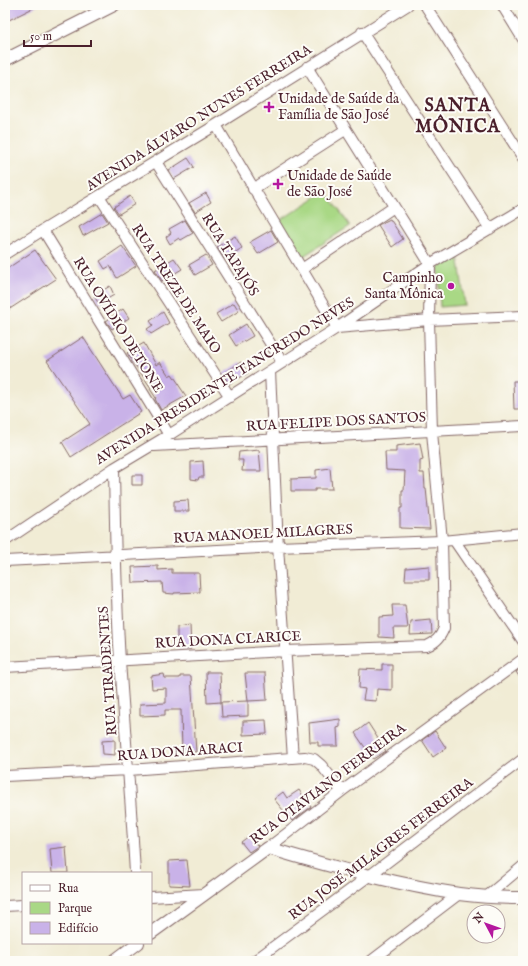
<svg xmlns="http://www.w3.org/2000/svg" width="528" height="966" viewBox="0 0 528 966" font-family="'IM FELL English',serif">
  <style>
    .green { fill: #a9d885; stroke: #7a7c58 }
    .building { fill: #c9b2e8 }
    .lines { fill: none; stroke-linecap: round; stroke-linejoin: round }
    .minor-casing { stroke: #846766; stroke-width: 12 }
    .tertiary-casing { stroke: #846766; stroke-width: 14 }
    .minor { stroke: #fff; stroke-width: 10 }
    .tertiary { stroke: #fff; stroke-width: 12 }
    .poi-dot { fill: #b5179e; stroke: #fdfcf7; stroke-width: 1.5 }
    .labels { text-anchor: middle; dominant-baseline: central; stroke-width: 4; stroke-linejoin: round; paint-order: stroke }
    .poi-label { font-size: 14px; fill: #4a1f2b; stroke: #fdfcf7; text-anchor: start }
    .street-label { font-size: 14px; fill: #4a1f2b; stroke: #fdfcf7 }
    .district-label { font-size: 18px; font-weight: bold; letter-spacing: 1px; fill: #4a1f2b; stroke: #fdfcf7 }
  </style>
  <rect width="100%" height="100%" fill="#fdfcf7"/>
  <filter id="ink" filterUnits="userSpaceOnUse"><feTurbulence type="fractalNoise" baseFrequency=".025" numOctaves="2"/><feDisplacementMap in="SourceGraphic" scale="8" xChannelSelector="R" yChannelSelector="G"/><feConvolveMatrix kernelMatrix="1 2 1 2 8 2 1 2 1" color-interpolation-filters="sRGB"/></filter>
  <filter id="wash" filterUnits="userSpaceOnUse"><feTurbulence type="fractalNoise" baseFrequency=".012" numOctaves="4" result="noise"/><feDisplacementMap in="SourceGraphic" scale="16" xChannelSelector="R" yChannelSelector="G"/><feGaussianBlur stdDeviation="0.9" result="paint"/><feColorMatrix in="noise" values="0 0 0 0 0 0 0 0 0 0 0 0 0 0 0 0 0 1.4 0 .05"/><feComposite in="paint" operator="in"/></filter>
  <g filter="url(#wash)">
    <rect width="100%" height="100%" fill="#f1ecd5"/>
    <path class="green" d="M326,191L350,226L302,257L279,221Z
      M458,254L465,305L440,307L438,267Z"/>
    <g id="blocks">
      <path class="building" d="M5,5H39L7,21L5,18Z
        M188,158L194,167L174,179L169,170Z
        M206,193L211,202L195,212L189,203Z
        M130,196L135,204L119,214L114,207Z
        M102,213L108,222L83,236L79,227Z
        M390,219L403,239L392,247L378,225Z
        M185,220L193,233L181,240L179,238L170,244L166,237L171,233L169,229Z
        M271,230L278,242L258,254L250,242Z
        M235,236L242,248L225,259L217,247Z
        M122,246L136,266L117,278L110,266L105,269L100,261Z
        M35,250L56,279L5,312V270Z
        M206,255L212,265L195,275L189,265Z
        M174,258L182,269L162,281L155,270Z
        M110,286L114,295L99,304L94,296Z
        M234,303L239,311L221,322L216,314Z
        M123,309L129,318L112,329L106,321Z
        M163,312L169,323L151,334L147,329L153,325L150,321Z
        M246,324L253,336L236,346L229,335Z
        M83,337L123,399L130,395L141,412L71,457L62,442L90,424L47,361Z
        M144,343L156,365L160,362L169,376L172,374L179,384H178L186,396L161,410L155,399L156,398L150,389L151,388L127,353Z
        M241,362L248,373L229,384L223,374Z
        M513,381H523V409H514Z
        M420,443L423,460L420,461V473H424L425,488H426L430,529L400,528V508H402V490H404L405,471L386,470L385,452H396V446Z
        M259,450L261,471H242L243,460H238L239,452Z
        M203,461L204,477H199L198,480L191,479V462Z
        M330,468L332,489H315V491H291V479L316,478V470Z
        M132,475H142V485H132Z
        M188,500L189,511H174V501Z
        M158,566V570L172,569V573H199L200,592L174,593V594L163,593L162,582L133,583L132,567Z
        M429,566V580H405L406,568Z
        M392,605H405L408,628H393L394,638L379,637V617L393,616Z
        M431,620L432,634L410,635L411,622Z
        M190,625L191,649H177V627Z
        M382,664H392V690L377,689L376,701L363,700L365,689L359,688L360,669L382,670Z
        M523,667V682L516,672Z
        M206,672H220L221,702L207,703Z
        M245,673H265L267,700L248,701Z
        M164,674L165,678H180V676H191L196,752H182L181,710H165V715L140,716V704L166,703V688L152,689L151,676Z
        M248,701V716L222,717L221,702Z
        M340,719V727L337,728L338,746H318V742H310L309,723Z
        M266,720L267,734L243,735V721Z
        M368,723L386,751L373,759L355,733Z
        M435,731L446,748L433,757L422,740Z
        M115,740V755L103,754L102,741Z
        M299,790L311,807L292,821L274,799L283,792L287,798Z
        M249,836L258,846L249,852L241,842Z
        M66,847L68,873H52L50,849Z
        M187,860L190,886L169,885V861Z"/>
    </g>
  </g>
  <g filter="url(#ink)">
    <use href="#blocks" fill-opacity="0" stroke="#846766" stroke-width="1"/>
    <g class="lines">
      <g class="minor-casing">
        <path id="minor" d="M425,5L523,158
          M502,5L523,39
          M362,32L490,229
          M216,125L337,328L429,320L523,316
          M156,162L282,362
          M253,189L345,130
          M99,196L230,397
          M43,230L169,435
          M5,254L43,230L216,125L408,5
          M302,269L394,207
          M270,371L278,547L293,758
          M154,446L523,426
          M114,468C115,532 116,597 120,661C125,732 131,802 135,873
          M454,540L523,641
          M5,541L114,468L169,435L337,328L430,264L523,209
          M5,561L278,547L442,541L523,533
          M5,667L286,651L427,646C436,642 440,638 444,628L442,541L432,432L429,320L430,264L307,67
          M5,776L129,770L305,757L314,759L321,765L342,791
          M268,848L342,791L523,659
          M151,897L204,894
          M486,897L523,866
          M5,906L23,905
          M254,961L369,876L523,759
          M371,961L459,894"/>
      </g>
      <g class="tertiary-casing">
        <path id="tertiary" d="M5,60L114,5
          M151,933L268,848C331,867 394,884 459,894C481,897 502,898 523,898
          M114,961L138,943"/>
      </g>
      <use href="#minor" class="minor"/>
      <use href="#tertiary" class="tertiary"/>
    </g>
  </g>
  <g class="poi-dot">
    <path d="M267 101h4v4h4v4h-4v4h-4v-4h-4v-4h4z"/>
    <path d="M276 178h4v4h4v4h-4v4h-4v-4h-4v-4h4z"/>
    <circle cx="451" cy="286" r="4"/>
  </g>
  <g class="labels">
    <g class="poi-label">
      <text x="278" y="99">Unidade de Saúde da<tspan x="278" dy="16">Família de São José</tspan></text>
      <text x="287" y="176">Unidade de Saúde<tspan x="287" dy="16">de São José</tspan></text>
      <text x="443" y="278" text-anchor="end">Campinho<tspan x="443" dy="16">Santa Mônica</tspan></text>
    </g>
    <g class="street-label">
      <text transform="translate(199 118) rotate(-32)">AVENIDA ÁLVARO NUNES FERREIRA</text>
      <text transform="translate(230 255) rotate(58)">RUA TAPAJÓS</text>
      <text transform="translate(176 289) rotate(57)">RUA TREZE DE MAIO</text>
      <text transform="translate(118 325) rotate(58)">RUA OVÍDIO DETONE</text>
      <text transform="translate(225 381) rotate(-32)">AVENIDA PRESIDENTE TANCREDO NEVES</text>
      <text transform="translate(336 422) rotate(-3)">RUA FELIPE DOS SANTOS</text>
      <text transform="translate(263 534) rotate(-3)">RUA MANOEL MILAGRES</text>
      <text transform="translate(228 640) rotate(-3)">RUA DONA CLARICE</text>
      <text transform="translate(108 671) rotate(-94)">RUA TIRADENTES</text>
      <text transform="translate(180 752) rotate(-4)">RUA DONA ARACI</text>
      <text transform="translate(328 784) rotate(-37)">RUA OTAVIANO FERREIRA</text>
      <text transform="translate(381 849) rotate(-37)">RUA JOSÉ MILAGRES FERREIRA</text>
    </g>
    <g class="district-label">
      <text x="458" y="106">SANTA<tspan x="458" dy="21">MÔNICA</tspan></text>
    </g>
  </g>
  <rect width="528" height="966" fill="none" stroke="#fdfcf7" stroke-width="20"/>
  <rect x="22" y="872" width="130" height="72" fill="#fdfcf7" stroke="#b5a4a5"/>
  <rect x="30" y="885" width="20" height="6" fill="#ffffff" stroke="#b5a4a5"/>
  <text x="58" y="892" font-size="12" fill="#4a1f2b">Rua</text>
  <rect x="30" y="902" width="20" height="12" fill="#a9d885" stroke="#b5a4a5"/>
  <text x="58" y="912" font-size="12" fill="#4a1f2b">Parque</text>
  <rect x="30" y="922" width="20" height="12" fill="#c9b2e8" stroke="#b5a4a5"/>
  <text x="58" y="932" font-size="12" fill="#4a1f2b">Edifício</text>
  <g transform="translate(486 924) rotate(311)"><circle r="19" fill="#fdfcf7" stroke="#b5a4a5"/>
  <path d="M0-3L7 15L0 10L-7 15Z" fill="#b5179e"/>
  <text y="-6" font-size="11" font-weight="bold" text-anchor="middle" fill="#4a1f2b">N</text>
  </g>
  <path d="M24 40v6h67v-6" fill="none" stroke="#4a1f2b" stroke-width="2"/>
  <text x="30" y="40" font-size="12" fill="#4a1f2b" stroke="#fdfcf7" stroke-width="3" paint-order="stroke">50 m</text>
</svg>
